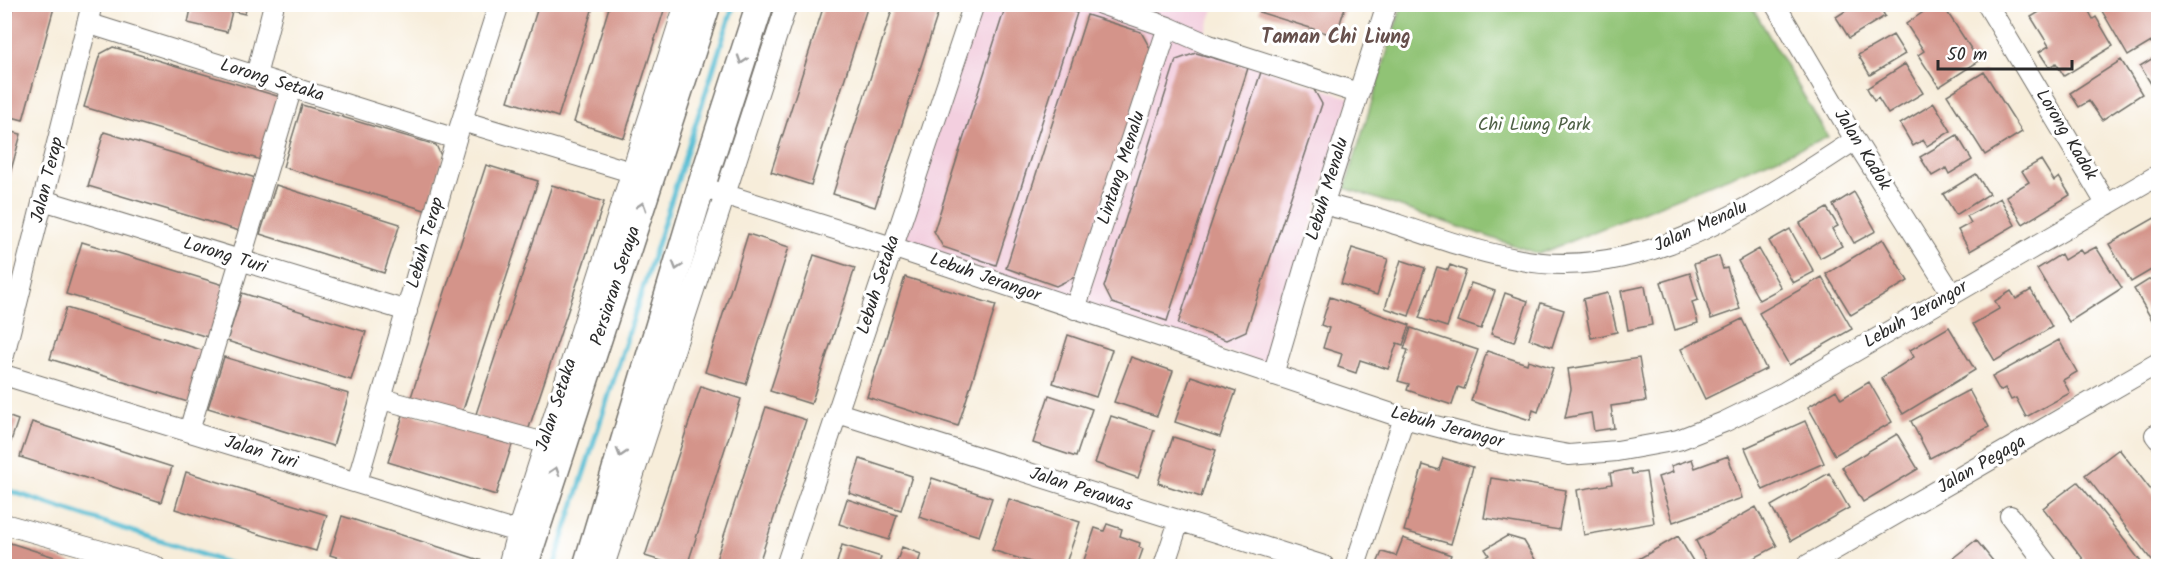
<svg xmlns="http://www.w3.org/2000/svg" width="2163" height="571" viewBox="0 0 2163 571" font-family="Kalam,sans-serif">
  <style>
    .built { fill: #f3cfdf }
    .green { fill: #90c374; stroke: #5e7750; stroke-width: 1.5 }
    .lines { fill: none; stroke-linecap: round; stroke-linejoin: round }
    .stream { stroke: #57bed4; stroke-width: 5 }
    .building { fill: #d4948a }
    .street-casing { stroke: #726f68; stroke-width: 22 }
    .secondary-casing { stroke: #726f68; stroke-width: 30 }
    .street { stroke: #fff; stroke-width: 20 }
    .secondary { stroke: #fff; stroke-width: 27 }
    .oneway { stroke: #a0a0a0 }
    .labels { text-anchor: middle; dominant-baseline: central; stroke-width: 6; stroke-linejoin: round; paint-order: stroke }
    .street-label { font-size: 18px; fill: #2b2b2b; stroke: #fff }
    .park-label { font-size: 18px; fill: #4e6045; stroke: #fff }
    .neighbourhood-label { font-size: 20px; font-weight: bold; fill: #66504c; stroke: #fff }
  </style>
  <rect width="100%" height="100%" fill="#fff"/>
  <filter id="ink" filterUnits="userSpaceOnUse"><feTurbulence type="fractalNoise" baseFrequency=".0167" numOctaves="2"/><feDisplacementMap in="SourceGraphic" scale="12" xChannelSelector="R" yChannelSelector="G"/><feConvolveMatrix kernelMatrix="1 2 1 2 8 2 1 2 1" color-interpolation-filters="sRGB"/></filter>
  <filter id="wash" filterUnits="userSpaceOnUse"><feTurbulence type="fractalNoise" baseFrequency=".008" numOctaves="4" result="noise"/><feDisplacementMap in="SourceGraphic" scale="24" xChannelSelector="R" yChannelSelector="G"/><feGaussianBlur stdDeviation="1.35" result="paint"/><feColorMatrix in="noise" values="0 0 0 0 0 0 0 0 0 0 0 0 0 0 0 0 0 1.4 0 .05"/><feComposite in="paint" operator="in"/></filter>
  <g filter="url(#wash)">
    <rect width="100%" height="100%" fill="#f7edda"/>
    <path class="built" d="M979,5H1215L1201,47L1350,98L1268,365L899,243Z"/>
    <path class="green" d="M1402,5H1751L1828,137L1539,254L1345,188Z"/>
    <g class="lines">
      <path class="stream" d="M4,489L236,566
        M554,566L734,4"/>
    </g>
    <g id="blocks">
      <path class="building" d="M14,4H55L23,120L4,115V39Z
        M192,4H247L245,14L232,11L227,32L188,23Z
        M539,4H594L558,117L508,101Z
        M610,4H666L624,138L574,122Z
        M894,4H941L875,207L833,194Z
        M1011,4H1051L1077,13L996,265L943,247L934,231L1005,8Z
        M1262,4H1346L1336,36L1259,12Z
        M1856,4H1878L1885,16L1849,38L1836,17Z
        M1935,4H1942L1979,61L1939,87L1918,55L1924,51L1906,24Z
        M2052,4H2085L2093,19L2096,17L2113,46L2064,76L2056,63L2049,67L2039,52L2049,46L2031,17Z
        M2098,4H2158V38L2128,56Z
        M824,5H868L811,185L771,172Z
        M1087,15L1141,32L1152,52L1077,276L1056,286L1006,268Z
        M1893,35L1905,54L1870,75L1858,55Z
        M113,47L287,99L268,162L84,107L100,54Z
        M1196,53L1248,68L1167,321L1112,303L1104,287L1176,60Z
        M2158,55V95L2140,66Z
        M2121,60L2142,94L2102,120L2089,101L2079,107L2070,93Z
        M1905,64L1923,93L1888,114L1878,98L1874,101L1867,88Z
        M1261,72L1313,88L1322,104L1246,331L1226,340L1178,324Z
        M1984,72L2022,132L1985,155L1947,95Z
        M1934,103L1951,131L1927,146L1923,140L1913,146L1900,124Z
        M302,105L436,145L443,160L428,211L283,167Z
        M4,130L21,134L5,192H4Z
        M104,132L259,179L243,232L88,186Z
        M1957,135L1972,160L1949,174L1946,168L1932,176L1920,157Z
        M2041,160L2054,181L2059,177L2070,195L2023,224L2006,196L2029,182L2022,171Z
        M486,165L538,181L462,413L411,397Z
        M1976,174L1989,194L1956,215L1943,194Z
        M276,185L400,224L384,273L260,234Z
        M552,185L604,202L527,434L475,417Z
        M1854,192L1876,231L1854,243L1833,205Z
        M2000,198L2015,225L1970,251L1958,230L1971,223L1967,216Z
        M1827,208L1838,226L1832,229L1842,246L1820,258L1800,223Z
        M2158,216V266L2131,282L2109,244Z
        M1790,229L1814,272L1793,283L1769,241Z
        M748,234L789,247L746,384L705,372Z
        M1883,239L1908,281L1851,315L1826,274Z
        M82,242L227,286L211,338L66,294Z
        M2096,247L2122,288L2069,322L2037,269L2061,254L2064,260L2080,250L2083,254Z
        M1352,248L1388,259L1377,295L1341,284Z
        M1759,249L1781,288L1759,300L1738,261Z
        M814,255L855,268L811,404L770,391Z
        M1719,256L1723,269L1727,268L1740,309L1711,319L1694,264Z
        M1401,260L1425,268L1409,316L1385,308Z
        M1450,265L1466,271L1447,327L1419,318L1437,267L1448,270Z
        M1690,273L1698,300L1692,302L1698,323L1675,330L1661,282Z
        M2158,274V324L2155,325L2134,289Z
        M905,277L996,305L958,426L867,397Z
        M1822,277L1852,329L1789,365L1759,313Z
        M1471,283L1495,291L1481,329L1457,321Z
        M1645,286L1652,325L1628,330L1621,291Z
        M2031,290L2052,327L1995,361L1973,324L1999,309L1995,301L2011,291L2016,299Z
        M242,293L366,332L351,380L227,341Z
        M1505,293L1528,301L1514,342L1491,334Z
        M1608,293L1617,332L1591,338L1583,299Z
        M1330,297L1410,325L1403,345L1397,343L1388,369L1360,360L1356,373L1338,367L1342,354L1323,348L1329,328L1321,325Z
        M1541,303L1564,310L1552,347L1529,339Z
        M66,308L208,352L191,403L50,359Z
        M1742,319L1766,369L1705,399L1681,349Z
        M1949,327L1975,370L1903,414L1881,378L1914,357L1910,350Z
        M1411,328L1478,350L1464,389L1458,387L1452,405L1407,390L1409,384L1398,381L1408,350L1404,349Z
        M1068,335L1112,350L1096,397L1053,383Z
        M2059,340L2077,372L2063,380L2070,393L2026,417L2016,398L2011,400L2005,388L2000,391L1992,377Z
        M1487,351L1527,364L1528,360L1553,368L1538,412L1533,410L1530,420L1471,401Z
        M224,357L349,394L333,446L208,408Z
        M1131,357L1173,371L1157,416L1114,402Z
        M1639,358L1646,401L1611,406L1614,428L1594,431L1591,413L1565,418L1571,389L1568,369Z
        M1191,376L1236,391L1220,437L1175,422Z
        M1869,382L1892,422L1835,455L1808,407L1836,390L1841,399Z
        M701,386L741,399L687,566H678L645,556Z
        M1969,390L1989,427L1930,458L1911,421Z
        M1049,395L1092,409L1076,457L1033,443Z
        M766,407L806,420L795,454L758,566H714Z
        M404,412L512,445L496,495L388,462Z
        M4,415L18,420L6,456L4,455Z
        M1111,416L1154,430L1138,478L1095,463Z
        M1805,421L1824,463L1763,490L1745,448Z
        M32,422L172,467L161,502L20,457Z
        M1897,434L1918,469L1863,502L1842,467Z
        M1173,437L1216,450L1201,497L1158,483Z
        M2119,449L2158,499V566H2156L2085,475Z
        M1728,456L1742,498L1673,522L1658,477L1673,472L1671,466L1692,459L1695,468Z
        M1443,458L1473,467L1451,544L1404,531L1423,465L1439,470Z
        M860,459L912,476L901,510L849,493Z
        M1631,469L1632,474L1646,472L1654,523L1584,535L1577,490L1612,484L1610,473Z
        M186,472L327,515L316,551L175,509Z
        M1829,473L1849,508L1791,541L1771,506Z
        M932,478L992,498L979,536L919,517Z
        M1491,478L1566,490L1559,530L1484,518Z
        M2078,482L2119,533L2144,566H2089L2084,560L2043,508Z
        M847,499L897,515L889,540L839,524Z
        M1009,499L1080,522L1065,566H1043L992,550Z
        M1756,507L1777,546L1739,566H1709L1696,541Z
        M342,516L486,562L485,566H365L330,555Z
        M1107,524L1122,529L1120,536L1140,543L1139,547L1143,549L1137,566H1082L1095,528L1104,531Z
        M1507,536L1524,541L1539,566H1469L1489,555L1485,549Z
        M1678,536L1696,566H1626L1649,553Z
        M1403,538L1451,555L1447,566H1376L1382,552L1396,556Z
        M1976,540L1997,566H1945L1944,565Z
        M4,541L83,566H4Z
        M842,545L881,557L878,566H836Z
        M902,547L921,554L917,566H895Z"/>
    </g>
  </g>
  <g filter="url(#ink)">
    <use href="#blocks" fill-opacity="0" stroke="#726f68" stroke-width="1.5"/>
    <g class="lines">
      <g class="street-casing">
        <path id="street" d="M1101,4L1168,27L1209,45L1358,93
          M1775,4L1855,140L1952,294
          M1987,4L2107,205
          M87,23L456,139
          M256,76L274,4
          M462,121L631,172
          M701,187L892,247L1404,418L1497,442L1569,455L1617,451L1678,440L1724,422L1785,392L2158,175
          M43,200L407,311
          M1323,204C1346,210 1370,215 1393,223C1434,237 1474,251 1516,259C1638,285 1758,204 1855,140
          M1075,309L1168,27
          M4,355L92,4
          M4,375L517,532
          M1273,375L1319,218L1387,4
          M382,399L545,443
          M838,413L1324,566
          M189,431L292,87
          M2155,435L2158,439
          M357,482L456,139L499,4
          M2010,516L2048,566
          M4,524L155,566
          M508,566L517,532L685,4
          M604,566L787,4
          M786,566L974,4
          M1164,566L1179,521
          M1355,566L1404,418
          M1806,566L2158,363"/>
      </g>
      <g class="secondary-casing">
        <path id="secondary" d="M524,566L707,4
          M587,566L701,187L760,4"/>
      </g>
      <use href="#street" class="street"/>
      <use href="#secondary" class="secondary"/>
    </g>
    <defs><path id="oneway-chevron" d="M-2-3.5L2.5 0L-2 3.5" fill="none" stroke-width="1.6" stroke-linecap="round" stroke-linejoin="round" transform="scale(1.5)"/></defs>
    <g class="oneway">
      <use href="#oneway-chevron" transform="translate(742 60) rotate(108)"/>
      <use href="#oneway-chevron" transform="translate(642 206) rotate(-72)"/>
      <use href="#oneway-chevron" transform="translate(677 266) rotate(107)"/>
      <use href="#oneway-chevron" transform="translate(621 453) rotate(107)"/>
      <use href="#oneway-chevron" transform="translate(555 471) rotate(-72)"/>
    </g>
  </g>
  <g class="labels">
    <g class="street-label">
      <text transform="translate(272 81) rotate(17)">Lorong Setaka</text>
      <text transform="translate(2066 135) rotate(59)">Lorong Kadok</text>
      <text transform="translate(1862 150) rotate(58)">Jalan Kadok</text>
      <text transform="translate(1122 168) rotate(-72)">Lintang Menalu</text>
      <text transform="translate(48 180) rotate(-76)">Jalan Terap</text>
      <text transform="translate(1328 189) rotate(-73)">Lebuh Menalu</text>
      <text transform="translate(1701 227) rotate(-24)">Jalan Menalu</text>
      <text transform="translate(426 243) rotate(-74)">Lebuh Terap</text>
      <text transform="translate(225 256) rotate(17)">Lorong Turi</text>
      <text transform="translate(985 278) rotate(19)">Lebuh Jerangor</text>
      <text transform="translate(879 285) rotate(-72)">Lebuh Setaka</text>
      <text transform="translate(616 286) rotate(-72)">Persiaran Seraya</text>
      <text transform="translate(1916 315) rotate(-30)">Lebuh Jerangor</text>
      <text transform="translate(557 405) rotate(-72)">Jalan Setaka</text>
      <text transform="translate(1447 428) rotate(15)">Lebuh Jerangor</text>
      <text transform="translate(261 453) rotate(17)">Jalan Turi</text>
      <text transform="translate(1982 465) rotate(-30)">Jalan Pegaga</text>
      <text transform="translate(1081 490) rotate(18)">Jalan Perawas</text>
    </g>
    <g class="park-label">
      <text x="1534" y="125">Chi Liung Park</text>
    </g>
    <g class="neighbourhood-label">
      <text x="1336" y="38">Taman Chi Liung</text>
    </g>
  </g>
  <rect width="2163" height="571" fill="none" stroke="#fff" stroke-width="24"/>
  <path d="M1938 60v9h134v-9" fill="none" stroke="#2b2b2b" stroke-width="3"/>
  <text x="1947" y="60" font-size="18" fill="#2b2b2b" stroke="#ffffff" stroke-width="4.5" paint-order="stroke">50 m</text>
</svg>
